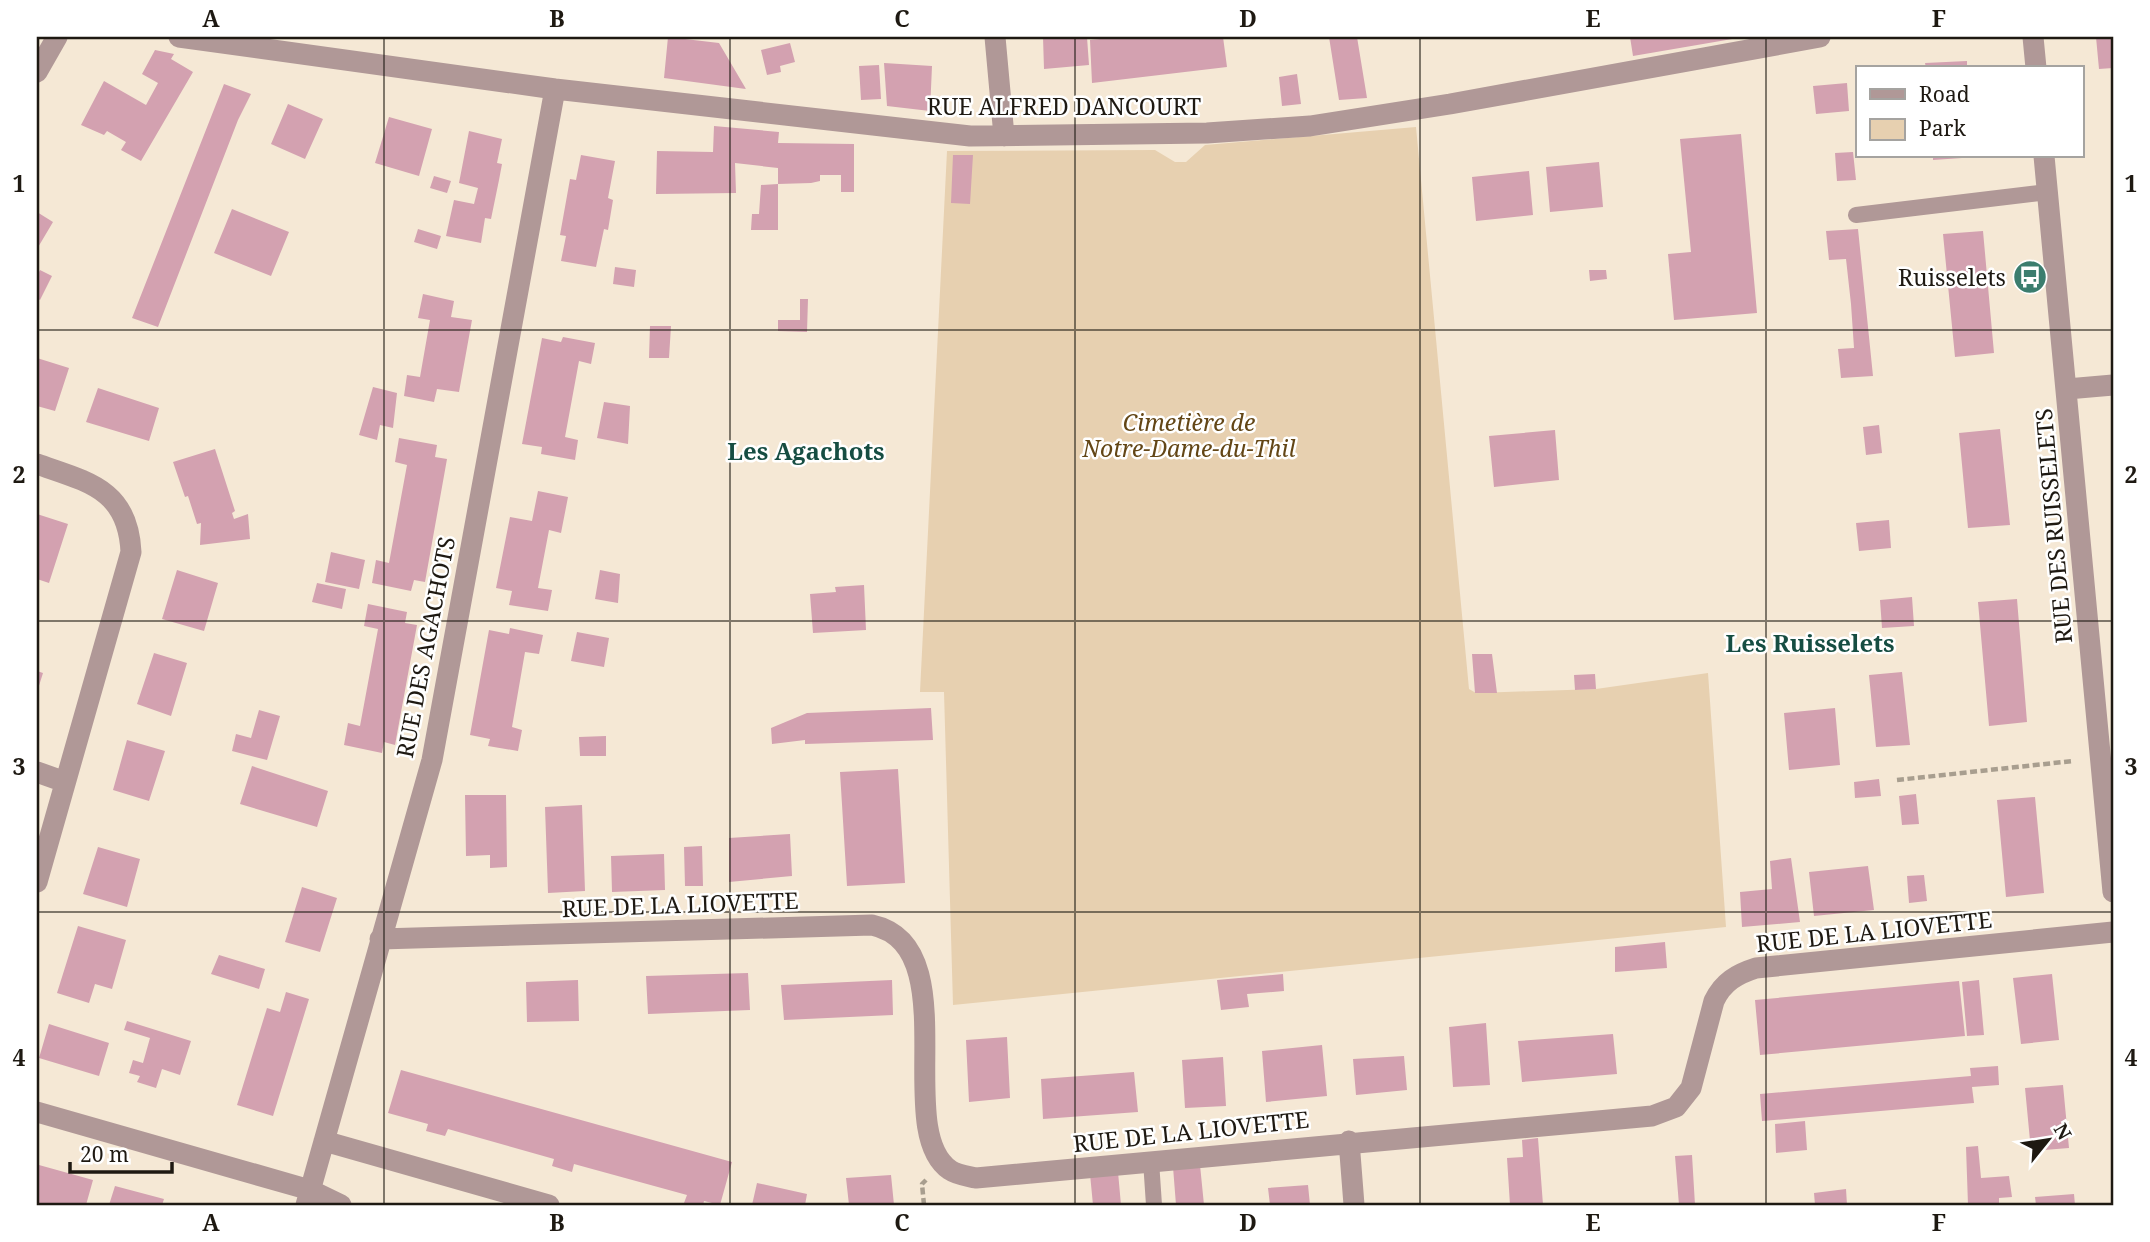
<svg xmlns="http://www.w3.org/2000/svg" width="2150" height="1242" viewBox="0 0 2150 1242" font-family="'Noto Serif',serif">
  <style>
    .green { fill: #e7d0b0 }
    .building { fill: #d3a1b0 }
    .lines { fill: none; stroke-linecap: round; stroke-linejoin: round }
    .path { stroke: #a89e8f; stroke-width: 4.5; stroke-dasharray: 7 3.5; stroke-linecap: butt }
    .lane { stroke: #b09897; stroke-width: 16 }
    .street { stroke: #b09897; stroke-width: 21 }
    .grid { fill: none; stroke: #1e1912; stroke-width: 2; stroke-opacity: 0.55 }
    .labels { text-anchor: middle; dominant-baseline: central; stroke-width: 5; stroke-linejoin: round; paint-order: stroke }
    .street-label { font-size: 23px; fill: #1e1912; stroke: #fff }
    .poi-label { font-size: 23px; fill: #1e1912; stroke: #fff; text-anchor: end }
    .park-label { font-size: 23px; font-style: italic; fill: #634616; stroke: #fff }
    .neighbourhood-label { font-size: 24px; font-weight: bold; fill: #164d42; stroke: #fff }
    .neatline { fill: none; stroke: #1e1912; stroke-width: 2.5 }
    .grid-label { font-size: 23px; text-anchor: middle; font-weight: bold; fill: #1e1912 }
  </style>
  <rect width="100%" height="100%" fill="#f5e8d5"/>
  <path class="green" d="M1416,127L1469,689L1476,693L1596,689L1708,673L1726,927L953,1005L944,692H920L947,151L1155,150L1175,162H1186L1205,145Z"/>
  <path class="building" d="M668,37L719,43L746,89L664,78Z
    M1043,37H1087L1089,65L1044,69Z
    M1120,37H1223L1227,67L1092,83L1090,40Z
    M1329,37H1357L1367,98L1339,100Z
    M1630,37H1738V38L1633,56Z
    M2096,37H2113V68L2099,69Z
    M790,43L795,62L780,66L781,72L767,75L761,50Z
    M155,50L174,54L171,59L193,72L141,161L121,150L126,142L107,131L104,135L81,125L104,81L146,105L158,83L142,74Z
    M1967,61V68H1926L1925,63Z
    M884,63L932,66L930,111L887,106Z
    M879,65L881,99L861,100L859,66Z
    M1297,74L1301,104L1282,106L1279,77Z
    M1847,83L1849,111L1816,114L1813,86Z
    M224,84L251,94L238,120L158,327L132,318Z
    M288,104L323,119L305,159L271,144Z
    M389,117L432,129L419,176L375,163Z
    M714,126L779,132L778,143L854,144V192H841V175H820V181L811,183L778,184V168L735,163L736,193L656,194L657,151L713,152Z
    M469,131L502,139L497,163L502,164L499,180L491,219L485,218L481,243L446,236L454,200L474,204L478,188L459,183Z
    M1741,134L1757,313L1674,320L1668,254L1691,252L1680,139Z
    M1853,152L1856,180L1837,181L1835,153Z
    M581,155L615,161L608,198L613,200L608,230L604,229L596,267L561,261L566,236L560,235L570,179L576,180Z
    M953,155H973L970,204L951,203Z
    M1933,156H1962V158L1933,160Z
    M1599,162L1603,207L1550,212L1546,167Z
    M1529,171L1533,215L1476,221L1472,177Z
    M434,176L451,181L447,193L430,188Z
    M778,184V230H751L752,214H759L761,185Z
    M232,209L289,232L271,276L214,253Z
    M37,212L53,222L37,249Z
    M418,229L441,236L437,249L414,242Z
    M1858,229L1873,376L1841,378L1838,349L1854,348L1851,304L1846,259L1829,260L1826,231Z
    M1983,231L1994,353L1955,357L1943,234Z
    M615,267L636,270L634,287L613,284Z
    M40,270L52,276L40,300L37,298V276Z
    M1589,270H1606L1607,279L1590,281Z
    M423,294L454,301L451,317L472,320L459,392L437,389L434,402L404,396L407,375L420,377L430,320L418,318Z
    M800,299H808L807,332L778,331V320H800Z
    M650,326H671L669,358H649Z
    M563,337L595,343L591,364L579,361L565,437L578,440L575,460L541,454L542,447L522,444L542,338L561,342Z
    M37,358L69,368L55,411L37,406Z
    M373,387L397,393L393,428L380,425L377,440L359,435Z
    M98,388L159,408L149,441L86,422Z
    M604,402L630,406L628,444L597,438Z
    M1879,425L1882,453L1866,455L1863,427Z
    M2000,429L2010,525L1968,528L1959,433Z
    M1555,430L1559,480L1494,487L1489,436Z
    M399,438L437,445L435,457L447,459L425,582L414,580L411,591L372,583L376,560L389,563L407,465L395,462Z
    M215,449L235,511L232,513L234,519L248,514L250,539L200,545L201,523L197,524L188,496L185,497L173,462Z
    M538,491L568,497L561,533L549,530L538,588L552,590L548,611L509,605L512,591L496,588L510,517L532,521Z
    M37,514L68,524L49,583L37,579Z
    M1889,520L1891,548L1859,551L1856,523Z
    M331,552L365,560L359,589L325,582Z
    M177,570L218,583L204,631L162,619Z
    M600,570L620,574L618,603L595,599Z
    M317,583L346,589L342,609L312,602Z
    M864,585L866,630L813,633L810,594L836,592L835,587Z
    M1912,597L1914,626L1882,628L1880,600Z
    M2017,599L2027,722L1989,726L1978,602Z
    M368,604L407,612L405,623L417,625L395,745L384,742L382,753L344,745L348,723L360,726L378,629L364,626Z
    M510,628L543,635L539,654L525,652L512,727L522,730L518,751L488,746L490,739L470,735L489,630L509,634Z
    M577,632L609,638L604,667L571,661Z
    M154,653L187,663L171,716L137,704Z
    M1472,654H1492L1497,693H1475Z
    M37,671L43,673L37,692Z
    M1902,672L1910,745L1876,747L1869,675Z
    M1595,674L1596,689L1575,690L1574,675Z
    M931,708L933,740L805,744V740L772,744L771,728L807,713Z
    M1835,708L1840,765L1789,770L1784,713Z
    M259,710L280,716L267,760L232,751L236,734L251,738Z
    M606,736V756H580L579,737Z
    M127,740L165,751L149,801L113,790Z
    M252,766L328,791L317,827L240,804Z
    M898,769L905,883L847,886L840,772Z
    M1879,779L1881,796L1855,798L1854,782Z
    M1916,794L1919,824L1902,825L1899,796Z
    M465,795H506L507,867L490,868V855L466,856Z
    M2035,797L2044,893L2006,897L1997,800Z
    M582,805L585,891L548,893L545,807Z
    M790,834L792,876L729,882V838Z
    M702,846L703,886H685L684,847Z
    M98,847L140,859L127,907L83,894Z
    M664,854L665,890L612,892L611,856Z
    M1791,858L1800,922L1742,927L1740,892L1772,889L1770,861Z
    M1868,866L1874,910L1814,916L1809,872Z
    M1924,875L1927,901L1909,903L1907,876Z
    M302,887L337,898L320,952L285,942Z
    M78,926L126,940L112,989L95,984L89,1003L57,993Z
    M1665,942L1667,968L1615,972V947Z
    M219,955L265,969L259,989L211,974Z
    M748,973L750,1010L648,1014L646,976Z
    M1283,974L1284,991L1247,994L1249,1007L1221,1010L1217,980Z
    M2052,974L2059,1040L2021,1044L2013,978Z
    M578,980L579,1021L527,1022L526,982Z
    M892,980L893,1015L784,1020L781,985Z
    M1979,980L1984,1035L1967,1036L1962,982Z
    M1959,981L1965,1036L1760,1055L1755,1000Z
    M286,992L309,999L273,1116L237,1105L267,1008L280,1012Z
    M127,1021L191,1041L180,1075L162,1069L156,1088L137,1082L140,1076L129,1073L133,1060L143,1063L150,1038L124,1030Z
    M1486,1023L1490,1085L1453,1087L1449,1027Z
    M49,1024L109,1043L99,1076L39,1058Z
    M1613,1034L1617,1074L1522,1082L1518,1041Z
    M1007,1037L1010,1098L969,1102L966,1040Z
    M1322,1045L1327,1096L1266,1102L1262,1051Z
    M1404,1056L1407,1090L1356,1095L1353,1059Z
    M1223,1057L1226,1106L1185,1108L1182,1060Z
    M1998,1066L1999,1085L1972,1087L1974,1103L1762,1121L1760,1094L1971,1076L1970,1068Z
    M401,1070L732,1162L720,1205L704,1201L703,1205H692L684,1203L687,1195L574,1164L572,1172L552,1166L554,1159L448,1129L445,1136L426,1131L428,1124L388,1113Z
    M1134,1072L1138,1112L1043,1119L1041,1079Z
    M2063,1085L2069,1148L2031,1151L2025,1088Z
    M1805,1121L1807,1150L1776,1153L1775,1124Z
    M1538,1138L1543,1205H1510L1507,1158L1523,1157L1522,1140Z
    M1978,1146L1981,1178L2009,1176L2012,1197L1999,1198V1205H1968L1966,1147Z
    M1692,1155L1695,1205H1679L1675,1156Z
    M39,1165L93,1180L86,1205H37Z
    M1200,1165L1204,1205H1176L1173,1167Z
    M1118,1172L1121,1205H1093L1090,1174Z
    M891,1175L894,1205H849L846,1178Z
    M757,1183L807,1194L805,1205H752Z
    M1308,1185L1310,1205H1270L1268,1188Z
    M115,1186L164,1199L162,1205H109Z
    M1846,1189L1847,1205H1815L1814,1193Z
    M2074,1194L2075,1205H2036L2035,1197Z"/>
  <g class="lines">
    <path class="path" d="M1897,780L2073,761
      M924,1205L922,1184L926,1180"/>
    <path class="lane" d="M1856,215L2048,192
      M1151,1161L1154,1205"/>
    <path class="street" d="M179,37L555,89L970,136L1207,133L1310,126L1450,104L1820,37
      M995,37L1004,136
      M2033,37L2036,68
      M37,72L57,37
      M2044,156L2113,892
      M2067,389L2113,385
      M37,464C88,482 128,489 131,552L37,882
      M37,772L65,782
      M380,939L872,925C968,946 891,1130 950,1170C957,1175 967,1176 976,1178L1652,1116L1676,1107L1691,1088L1714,1001C1723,982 1737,974 1756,968L2113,932
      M37,1112L310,1190L341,1205
      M324,1141L549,1205
      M1349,1141L1354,1205
      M306,1205L432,760L555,89"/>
  </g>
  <path class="grid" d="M384,37V1205M730,37V1205M1075,37V1205M1420,37V1205M1766,37V1205M37,330H2113M37,621H2113M37,912H2113"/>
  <defs>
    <g id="bus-disc" transform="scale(1.75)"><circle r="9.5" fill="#3b7d6e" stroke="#fff"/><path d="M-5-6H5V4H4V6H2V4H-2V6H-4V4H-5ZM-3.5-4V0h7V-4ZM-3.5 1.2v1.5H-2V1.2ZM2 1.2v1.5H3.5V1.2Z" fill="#fff"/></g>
  </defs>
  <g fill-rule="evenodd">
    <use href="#bus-disc" x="2030" y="277"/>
  </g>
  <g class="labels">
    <g class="street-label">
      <text x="1064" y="106">RUE ALFRED DANCOURT</text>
      <text transform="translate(2053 526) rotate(-95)">RUE DES RUISSELETS</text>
      <text transform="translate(425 647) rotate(-79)">RUE DES AGACHOTS</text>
      <text transform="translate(680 904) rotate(-2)">RUE DE LA LIOVETTE</text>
      <text transform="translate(1874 931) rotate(-6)">RUE DE LA LIOVETTE</text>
      <text transform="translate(1191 1131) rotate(-6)">RUE DE LA LIOVETTE</text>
    </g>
    <g class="poi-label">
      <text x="2006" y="277">Ruisselets</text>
    </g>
    <g class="park-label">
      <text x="1189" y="422">Cimetière de<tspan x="1189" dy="26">Notre-Dame-du-Thil</tspan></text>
    </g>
    <g class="neighbourhood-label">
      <text x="806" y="450">Les Agachots</text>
      <text x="1810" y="642">Les Ruisselets</text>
    </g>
  </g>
  <rect width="2150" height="1242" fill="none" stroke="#ffffff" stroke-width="77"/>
  <rect x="1856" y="66" width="228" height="91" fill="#ffffff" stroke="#a5a3a0" stroke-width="2"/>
  <rect x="1870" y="89" width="35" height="10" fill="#b09897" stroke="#a5a3a0" stroke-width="2"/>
  <text x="1919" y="102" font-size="21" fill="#1e1912">Road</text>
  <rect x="1870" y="119" width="35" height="21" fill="#e7d0b0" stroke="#a5a3a0" stroke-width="2"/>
  <text x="1919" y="136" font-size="21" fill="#1e1912">Park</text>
  <g transform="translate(2048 1140) rotate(60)" stroke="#ffffff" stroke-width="5" paint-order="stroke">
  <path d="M0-5L12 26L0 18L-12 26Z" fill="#1e1912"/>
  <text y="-10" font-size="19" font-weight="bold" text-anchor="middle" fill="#1e1912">N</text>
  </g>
  <path d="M70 1162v10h102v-10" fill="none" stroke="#1e1912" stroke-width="3.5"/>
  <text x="80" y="1162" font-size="21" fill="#1e1912" stroke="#ffffff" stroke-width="5" paint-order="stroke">20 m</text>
  <rect x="38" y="38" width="2074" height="1166" class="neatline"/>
  <g class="grid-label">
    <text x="211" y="27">A</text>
    <text x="557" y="27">B</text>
    <text x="902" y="27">C</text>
    <text x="1248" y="27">D</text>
    <text x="1593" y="27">E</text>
    <text x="1939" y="27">F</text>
    <text x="19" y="192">1</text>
    <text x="2131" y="192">1</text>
    <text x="19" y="483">2</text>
    <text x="2131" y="483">2</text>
    <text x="19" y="775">3</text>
    <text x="2131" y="775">3</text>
    <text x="19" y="1066">4</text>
    <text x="2131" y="1066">4</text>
    <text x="211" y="1231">A</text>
    <text x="557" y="1231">B</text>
    <text x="902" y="1231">C</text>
    <text x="1248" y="1231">D</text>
    <text x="1593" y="1231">E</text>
    <text x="1939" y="1231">F</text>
  </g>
</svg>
